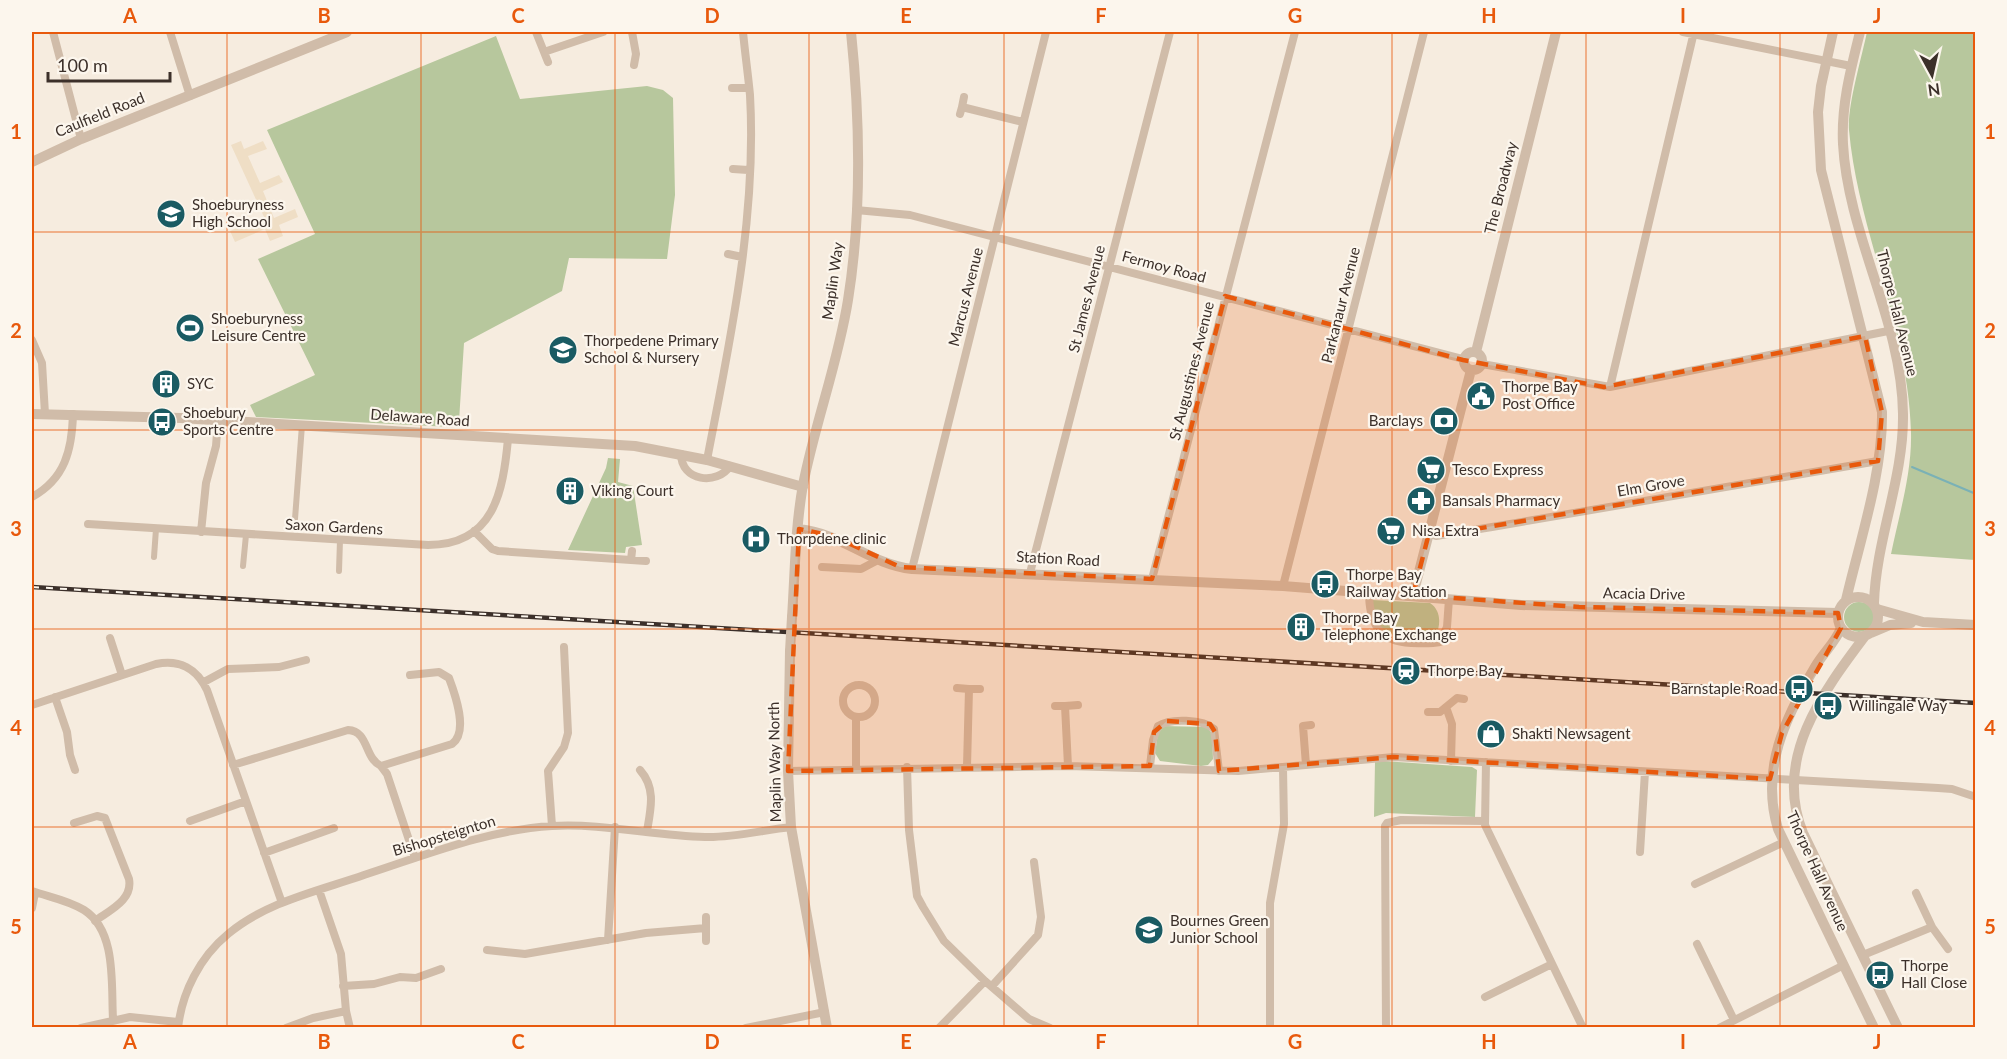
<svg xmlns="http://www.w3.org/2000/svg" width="2007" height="1059" font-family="Lato,sans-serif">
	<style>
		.green { fill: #b7c79d }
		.plaza { fill: #efdec5 }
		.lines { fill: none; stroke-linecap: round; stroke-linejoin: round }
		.stream { stroke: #7ab1b6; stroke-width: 2 }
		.pedestrian { stroke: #d0bca9; stroke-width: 6 }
		.minor { stroke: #d0bca9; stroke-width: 8 }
		.tertiary { stroke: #d0bca9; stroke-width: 10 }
		.rail-casing { stroke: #3c302a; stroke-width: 4.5 }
		.rail { stroke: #fcf6ed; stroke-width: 2; stroke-dasharray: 7; stroke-linecap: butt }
		.tertiary-bridge { stroke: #d0bca9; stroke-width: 10 }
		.marked { fill: #e8590c; fill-opacity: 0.2; stroke: #e8590c; stroke-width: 4.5; stroke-dasharray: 12 8; stroke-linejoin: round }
		.grid { fill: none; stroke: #e8590c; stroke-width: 1.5; stroke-opacity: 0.55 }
		.labels { text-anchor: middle; stroke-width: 4.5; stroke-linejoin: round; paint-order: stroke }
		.street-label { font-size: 15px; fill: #3c302a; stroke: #fcf6ed }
		.poi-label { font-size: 15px; fill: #3c302a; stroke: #fcf6ed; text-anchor: start }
		.neatline { fill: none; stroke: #e8590c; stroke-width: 2 }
		.grid-label { font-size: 20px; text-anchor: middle; font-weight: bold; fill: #e8590c }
	</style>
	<rect width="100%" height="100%" fill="#f6ecdf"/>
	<path class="green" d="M1867,32h108v528l-84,-6c8,-39 21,-81 20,-121 -2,-104 -53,-201 -62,-303 -2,-23 13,-74 18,-98z
		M496,36l24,63 127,-13 16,4 10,8 2,97 -8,64 -98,-1 -7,33 -98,52 -5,78 -8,6 -195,-10 -6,-12 65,-30 -57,-116 57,-25 -48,-104z
		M608,458l12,1 -2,23 15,4 9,59 -16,2 -1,6 -57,-3 38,-82z
		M1372,600l58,3c11,7 11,21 6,32 -24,10 -42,4 -61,-11z
		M1844 617a15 15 0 1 1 30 0a15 15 0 1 1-30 0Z
		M1164,726l42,1 6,6 1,26 -5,6 -7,1 -41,-5 -5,-8 3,-20z
		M1383,761l89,6 5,3 -2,47 -89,-4 -12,4 1,-55z"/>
	<path class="plaza" d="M241,141l3,8 19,-8 4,8 -19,7 12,27 19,-8 4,7 -20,9 11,27 21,-9 3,8 -19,8 4,11 -13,5 -5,-12 -30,13 -5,-11 34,-14 -33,-72z"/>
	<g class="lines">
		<path class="stream" d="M1912,467l64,27"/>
		<path class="pedestrian" d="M295,519l7,-94
			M154,557l2,-28
			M243,566l3,-31
			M339,571l1,-31"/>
		<path class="minor" d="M53,32l28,107
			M170,32l20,64
			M536,32l12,30
			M632,32l4,22 -2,11
			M1683,32l168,34
			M544,52l59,-20
			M732,88h17
			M962,107l2,-10
			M960,114l2,-7 61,15
			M733,169l15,1
			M856,210l54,5 553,144
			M728,254l14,3
			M32,340l10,23 3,51
			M1482,364l128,23 278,-56
			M1610,387l84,-355
			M681,454c0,27 36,32 49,12
			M707,460c23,-120 50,-242 43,-365 -2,-21 -5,-42 -7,-63
			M32,497c33,-18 40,-47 41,-83
			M88,524l340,21c66,0 75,-53 80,-106
			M474,531l18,18 6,2 148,10
			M201,532l5,-49 10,-37 2,-26
			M1429,534l7,2 56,-9 386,-66
			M631,560l1,-9
			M822,567l39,2 17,-9
			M912,569l134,-537
			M1030,573l140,-541
			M1152,579l143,-547
			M1283,586l141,-554
			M1369,592c0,29 9,50 42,51 10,0 19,1 29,-1l7,-15 2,-28
			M110,638l12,37
			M204,682l24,-13 51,-2 27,-7
			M843 701a16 16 0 1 1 32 0a16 16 0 1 1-32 0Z
			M957,688l12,1 -2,78
			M969,689h11
			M55,697l12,35 3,23 5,15
			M32,705l124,-41c24,-5 41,5 51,26l75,213
			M1055,706h10l3,60
			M1065,706l13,-1
			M1446,707l11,-9 7,1
			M1428,712h12l6,-5 6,17 -1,37
			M856,717v52
			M1486,762l-1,63 98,203
			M233,765l115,-35c21,1 16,28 33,36l71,-22c17,-12 3,-50 -3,-66l-10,-6 -29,3
			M1306,765l-3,-39 8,-1
			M381,766l6,8 28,84
			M1150,766l3,-26 5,-14c12,-8 45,-7 56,3l5,42
			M907,767l2,63 8,66 6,11 21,34 41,40 44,38 21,9
			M640,770c16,18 11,38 7,61
			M788,771l280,-5 170,5 156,-14 544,31 14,1 24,8
			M190,821l56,-20
			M74,823l23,-7 8,2 24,61c4,21 -19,31 -34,42
			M552,826l-4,-55 16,-24 4,-14 -4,-86
			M1640,852l5,-80
			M264,853l70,-25
			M1695,884l89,-42
			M319,890l22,64 5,57 4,17
			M32,891c17,6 36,9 52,19 33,21 27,75 29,109
			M1916,893l16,34
			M32,908l3,-15
			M608,940l7,-113
			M706,941v-24
			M1697,944l37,76
			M487,950l38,4 121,-21 60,-5
			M1863,955l69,-28 16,22
			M343,986l31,-2 26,-7 16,1 25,-9
			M992,986l46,-51 3,-18 -7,-55
			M1485,997l67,-33
			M81,1028l49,-11 48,5
			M178,1028c4,-36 22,-71 50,-94 38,-32 90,-43 136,-59 62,-20 123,-45 188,-49 52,-3 102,10 153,11 28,1 58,-7 86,-10
			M286,1028l27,-10 33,-7
			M746,1028l79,-16
			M939,1028l46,-47
			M1270,1028v-125l14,-79 -1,-56
			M1386,1028l-1,-202 2,-3 14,-3 84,1
			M1719,1028l125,-63"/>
		<path class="tertiary" d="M1833,32l-12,54 -3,26 3,58 61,242c1,61 -22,128 -36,188
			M1860,32c-9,36 -19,73 -17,112 5,92 59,177 60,270 1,64 -27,125 -29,189
			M32,162l49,-23 266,-107
			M1464 361a9 9 0 1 1 18 0a9 9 0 1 1-18 0Z
			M1476,352l80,-320
			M32,414l149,4 454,28 72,14 96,27
			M799,529c45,5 70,35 113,40l371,17 238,19 317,8
			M1413,595l58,-225
			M1838 617a20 20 0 1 1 40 0a20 20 0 1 1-40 0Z
			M1877,609l46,13 53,3
			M792,617c3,-43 3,-89 11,-132 12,-62 35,-122 45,-185 14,-88 12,-181 3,-268
			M1841,628c-6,15 -18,25 -26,39 -30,51 -55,103 -37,162l96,199
			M1871,633l19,-8 21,-2
			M1865,636c-43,57 -92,123 -62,197l95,195
			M790,651l-2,120 3,56 36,201"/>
		<g class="rail-casing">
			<path id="rail" d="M32,587l1944,116"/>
		</g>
		<use href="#rail" class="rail"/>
		<path class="tertiary-bridge" d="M790,651l2,-34"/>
	</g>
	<path class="marked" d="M1225,296l238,64 141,27 261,-51 17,76 -4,49 -450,76 -15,58 166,12 259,6 3,15 -59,105 -12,46 -376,-22 -175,14 -4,-39 -5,-8 -43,-3 -13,11 -4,34 -362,5 11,-242 34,7 67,31 252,12z"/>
	<path class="grid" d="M227,32v996M421,32v996M615,32v996M809,32v996M1004,32v996M1198,32v996M1392,32v996M1586,32v996M1780,32v996M32,232h1944M32,430h1944M32,629h1944M32,827h1944"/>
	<defs>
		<g id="school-disc" transform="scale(1.5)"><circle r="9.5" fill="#1a5b63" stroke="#fcf6ed"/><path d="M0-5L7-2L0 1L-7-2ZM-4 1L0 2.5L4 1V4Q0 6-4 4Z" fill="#fff"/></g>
		<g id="stadium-disc" transform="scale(1.5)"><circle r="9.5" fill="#1a5b63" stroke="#fcf6ed"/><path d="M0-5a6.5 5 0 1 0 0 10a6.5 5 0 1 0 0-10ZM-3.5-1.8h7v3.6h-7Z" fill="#fff"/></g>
		<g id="building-disc" transform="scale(1.5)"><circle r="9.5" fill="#1a5b63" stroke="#fcf6ed"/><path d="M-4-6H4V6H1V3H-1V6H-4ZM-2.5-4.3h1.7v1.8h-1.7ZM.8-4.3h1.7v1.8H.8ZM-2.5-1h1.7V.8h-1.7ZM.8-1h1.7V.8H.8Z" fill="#fff"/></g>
		<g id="civic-disc" transform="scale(1.5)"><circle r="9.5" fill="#1a5b63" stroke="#fcf6ed"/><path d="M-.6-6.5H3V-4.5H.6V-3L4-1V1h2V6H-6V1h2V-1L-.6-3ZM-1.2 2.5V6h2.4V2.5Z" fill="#fff"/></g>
		<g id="bank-disc" transform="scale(1.5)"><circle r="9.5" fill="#1a5b63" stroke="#fcf6ed"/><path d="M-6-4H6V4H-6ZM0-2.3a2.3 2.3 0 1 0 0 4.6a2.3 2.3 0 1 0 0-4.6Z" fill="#fff"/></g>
		<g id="bus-disc" transform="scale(1.5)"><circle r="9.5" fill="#1a5b63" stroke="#fcf6ed"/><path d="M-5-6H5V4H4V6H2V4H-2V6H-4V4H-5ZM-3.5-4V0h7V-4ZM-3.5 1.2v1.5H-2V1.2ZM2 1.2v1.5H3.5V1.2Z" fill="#fff"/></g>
		<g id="supermarket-disc" transform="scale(1.5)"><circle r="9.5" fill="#1a5b63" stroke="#fcf6ed"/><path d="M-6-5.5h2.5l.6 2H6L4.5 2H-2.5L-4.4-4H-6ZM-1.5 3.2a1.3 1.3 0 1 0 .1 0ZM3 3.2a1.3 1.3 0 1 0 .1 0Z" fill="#fff"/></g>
		<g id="pharmacy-disc" transform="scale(1.5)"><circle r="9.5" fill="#1a5b63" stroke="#fcf6ed"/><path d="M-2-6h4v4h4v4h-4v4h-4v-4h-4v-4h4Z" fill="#fff"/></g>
		<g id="hospital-disc" transform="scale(1.5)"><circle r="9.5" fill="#1a5b63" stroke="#fcf6ed"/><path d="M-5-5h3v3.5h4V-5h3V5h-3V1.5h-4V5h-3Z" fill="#fff"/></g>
		<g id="station-disc" transform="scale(1.5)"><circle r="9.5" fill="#1a5b63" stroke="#fcf6ed"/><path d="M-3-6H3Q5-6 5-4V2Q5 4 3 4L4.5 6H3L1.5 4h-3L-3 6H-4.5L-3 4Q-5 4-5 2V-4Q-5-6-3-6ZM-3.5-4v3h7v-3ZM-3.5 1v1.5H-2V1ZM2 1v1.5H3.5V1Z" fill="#fff"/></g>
		<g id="shop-disc" transform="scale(1.5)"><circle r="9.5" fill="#1a5b63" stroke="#fcf6ed"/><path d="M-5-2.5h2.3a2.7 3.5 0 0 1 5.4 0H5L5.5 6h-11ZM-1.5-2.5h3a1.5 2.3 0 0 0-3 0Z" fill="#fff"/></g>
	</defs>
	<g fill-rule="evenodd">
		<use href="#school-disc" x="171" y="214"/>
		<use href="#stadium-disc" x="190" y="328"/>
		<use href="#school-disc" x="563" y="350"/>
		<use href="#building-disc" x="166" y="384"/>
		<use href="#civic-disc" x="1481" y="396"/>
		<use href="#bank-disc" x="1444" y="421"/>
		<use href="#bus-disc" x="162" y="422"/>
		<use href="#supermarket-disc" x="1431" y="470"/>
		<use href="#building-disc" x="570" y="491"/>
		<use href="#pharmacy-disc" x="1421" y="501"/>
		<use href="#supermarket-disc" x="1391" y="531"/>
		<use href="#hospital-disc" x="756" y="539"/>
		<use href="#bus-disc" x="1325" y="584"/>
		<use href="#building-disc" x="1301" y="627"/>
		<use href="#station-disc" x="1406" y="671"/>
		<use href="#bus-disc" x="1799" y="689"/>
		<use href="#bus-disc" x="1828" y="706"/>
		<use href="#shop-disc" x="1491" y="734"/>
		<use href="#school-disc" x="1149" y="930"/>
		<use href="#bus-disc" x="1880" y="975"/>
	</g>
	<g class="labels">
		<g class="street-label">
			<text transform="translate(100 115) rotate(-22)" y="5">Caulfield Road</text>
			<text transform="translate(1501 188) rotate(-76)" y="5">The Broadway</text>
			<text transform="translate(1164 267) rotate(15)" y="5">Fermoy Road</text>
			<text transform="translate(833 281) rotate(-82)" y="5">Maplin Way</text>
			<text transform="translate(966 297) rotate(-76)" y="5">Marcus Avenue</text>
			<text transform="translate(1087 299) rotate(-76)" y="5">St James Avenue</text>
			<text transform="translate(1341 305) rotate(-76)" y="5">Parkanaur Avenue</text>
			<text transform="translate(1897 313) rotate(76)" y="5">Thorpe Hall Avenue</text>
			<text transform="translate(1192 371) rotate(-76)" y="5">St Augustines Avenue</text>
			<text transform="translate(420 418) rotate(4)" y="5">Delaware Road</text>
			<text transform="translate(1651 486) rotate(-10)" y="5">Elm Grove</text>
			<text transform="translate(334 527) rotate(3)" y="5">Saxon Gardens</text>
			<text transform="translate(1058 559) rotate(3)" y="5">Station Road</text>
			<text transform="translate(1644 594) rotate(1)" y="5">Acacia Drive</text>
			<text transform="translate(775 762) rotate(-91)" y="5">Maplin Way North</text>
			<text transform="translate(444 836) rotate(-17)" y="5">Bishopsteignton</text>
			<text transform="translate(1817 871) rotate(66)" y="5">Thorpe Hall Avenue</text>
		</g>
		<g class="poi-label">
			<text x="192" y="210">Shoeburyness<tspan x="192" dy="17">High School</tspan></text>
			<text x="211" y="324">Shoeburyness<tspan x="211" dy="17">Leisure Centre</tspan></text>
			<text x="584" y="346">Thorpedene Primary<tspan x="584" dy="17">School &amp; Nursery</tspan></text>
			<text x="187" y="389">SYC</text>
			<text x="1502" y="392">Thorpe Bay<tspan x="1502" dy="17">Post Office</tspan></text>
			<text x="183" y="418">Shoebury<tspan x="183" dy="17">Sports Centre</tspan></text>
			<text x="1423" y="426" text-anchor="end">Barclays</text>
			<text x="1452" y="475">Tesco Express</text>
			<text x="591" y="496">Viking Court</text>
			<text x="1442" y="506">Bansals Pharmacy</text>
			<text x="1412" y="536">Nisa Extra</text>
			<text x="777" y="544">Thorpdene clinic</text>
			<text x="1346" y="580">Thorpe Bay<tspan x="1346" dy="17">Railway Station</tspan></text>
			<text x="1322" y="623">Thorpe Bay<tspan x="1322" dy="17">Telephone Exchange</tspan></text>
			<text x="1427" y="676">Thorpe Bay</text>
			<text x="1778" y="694" text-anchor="end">Barnstaple Road</text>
			<text x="1849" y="711">Willingale Way</text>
			<text x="1512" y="739">Shakti Newsagent</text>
			<text x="1170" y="926">Bournes Green<tspan x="1170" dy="17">Junior School</tspan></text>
			<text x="1901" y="971">Thorpe<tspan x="1901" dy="17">Hall Close</tspan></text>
		</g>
	</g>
	<rect width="2007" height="1059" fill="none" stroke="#fcf6ed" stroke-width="66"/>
	<g transform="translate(1932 75) rotate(172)" stroke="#fcf6ed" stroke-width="4.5" paint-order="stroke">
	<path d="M0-4.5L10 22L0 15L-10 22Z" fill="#3c302a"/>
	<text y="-9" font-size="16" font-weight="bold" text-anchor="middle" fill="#3c302a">N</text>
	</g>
	<path d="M48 72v9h122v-9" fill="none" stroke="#3c302a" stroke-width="3"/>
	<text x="57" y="72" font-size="18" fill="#3c302a" stroke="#fcf6ed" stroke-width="4.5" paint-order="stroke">100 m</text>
	<rect x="33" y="33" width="1941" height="993" class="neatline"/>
	<g class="grid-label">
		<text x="130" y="23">A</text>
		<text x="324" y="23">B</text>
		<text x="518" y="23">C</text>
		<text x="712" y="23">D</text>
		<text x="906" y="23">E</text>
		<text x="1101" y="23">F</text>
		<text x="1295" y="23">G</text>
		<text x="1489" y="23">H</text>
		<text x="1683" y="23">I</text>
		<text x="1877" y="23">J</text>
		<text x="16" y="139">1</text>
		<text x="1990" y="139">1</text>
		<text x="16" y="338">2</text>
		<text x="1990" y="338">2</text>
		<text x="16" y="536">3</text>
		<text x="1990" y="536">3</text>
		<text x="16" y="735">4</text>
		<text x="1990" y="735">4</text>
		<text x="16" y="934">5</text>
		<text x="1990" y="934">5</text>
		<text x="130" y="1049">A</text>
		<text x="324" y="1049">B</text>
		<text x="518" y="1049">C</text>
		<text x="712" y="1049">D</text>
		<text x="906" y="1049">E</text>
		<text x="1101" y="1049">F</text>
		<text x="1295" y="1049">G</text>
		<text x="1489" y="1049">H</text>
		<text x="1683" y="1049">I</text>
		<text x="1877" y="1049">J</text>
	</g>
</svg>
